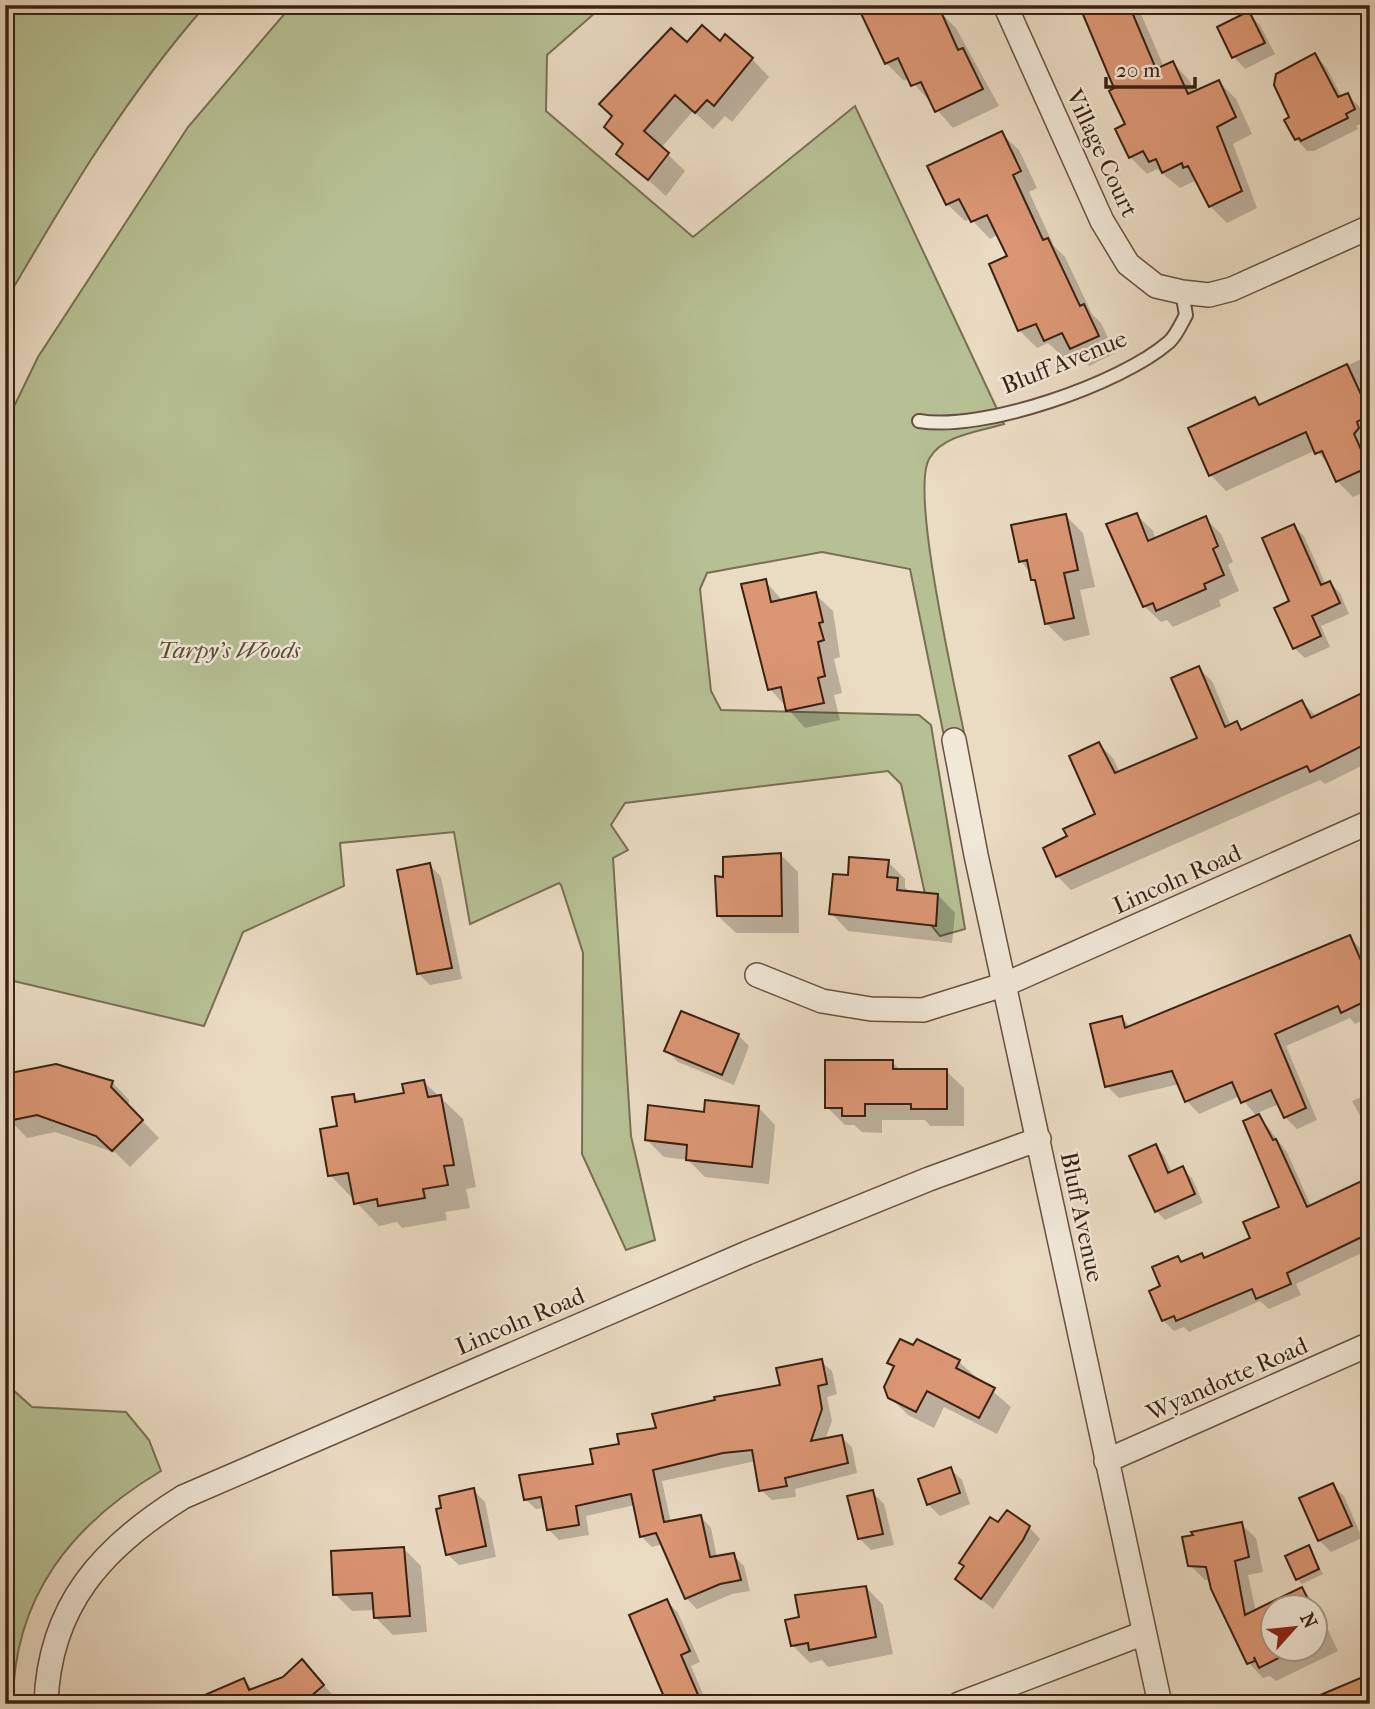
<svg xmlns="http://www.w3.org/2000/svg" width="1375" height="1709" font-family="'IM FELL French Canon',serif">
	<style>
		.green { fill: #b6c094; stroke: #787052; stroke-width: 2 }
		.shadow { fill: #0003; fill-rule: evenodd }
		.building { fill: #db9674; stroke: #3b2111; stroke-width: 2 }
		.lines { fill: none; stroke-linecap: round; stroke-linejoin: round }
		.lane-casing { stroke: #67503e; stroke-width: 16 }
		.street-casing { stroke: #67503e; stroke-width: 26 }
		.lane { stroke: #f1e8d8; stroke-width: 12 }
		.street { stroke: #f1e8d8; stroke-width: 23 }
		.labels { text-anchor: middle; stroke-width: 5; stroke-linejoin: round; paint-order: stroke }
		.street-label { font-size: 24px; fill: #3b2111; stroke: #f1e8d8 }
		.park-label { font-size: 24px; font-style: italic; fill: #5a4932; stroke: #f1e8d8 }
	</style>
	<rect width="100%" height="100%" fill="#eadbc3"/>
	<filter id="stains"><feTurbulence type="fractalNoise" baseFrequency=".00286" numOctaves="4"/><feColorMatrix values="0 0 0 0 .2 0 0 0 0 .09 0 0 0 0 .02 0 0 0 .5 -.17"/></filter>
	<radialGradient id="worn" r=".72"><stop offset=".6" stop-color="#630" stop-opacity="0"/><stop offset="1" stop-color="#630" stop-opacity=".3"/></radialGradient>
	<path class="green" d="M15,5h191c-81,92 -139,191 -201,297v-273z
		M292,5h312l-57,50 -1,56 147,126 162,-131 149,318c-23,7 -62,11 -75,35 -19,35 27,231 36,279l-20,3 -35,-172 -88,-17 -115,21 -7,16 11,102 10,19 198,5 12,10 34,204 -25,7 -8,-10 -31,-142 -13,-13 -263,32 -14,22 17,25 -15,8 18,278 24,104 -29,10 -44,-96 1,-201 -22,-68 -2,-2 -89,41 -16,-92 -114,11 4,43 -101,46 -39,94 -199,-47v-554l33,-68 150,-230z
		M5,1378l7,11 20,18 94,5 23,28 12,31c-89,53 -148,126 -148,233h-8z"/>
	<path class="shadow" d="M852,5h77l10,6 17,17 43,78 -46,22 -44,-50 -5,3 -18,-18 -20,-44z
		M1081,5h56l27,62 9,-4 16,17 6,13 24,-11 17,17 16,35 -19,10 24,64 -30,15 -17,-17 -13,-26 -17,8 -23,-19 -10,5 -17,-17 -3,-32 -10,-36z
		M1249,14l11,11 15,29 -30,15 -11,-12 -14,-29z
		M720,43l32,16 17,18 -37,45 -7,-6 -12,13 -20,-18 -32,37 24,23 -19,25 -48,-43 6,-8 -18,-18 81,-82z
		M1314,55l12,12 16,30 5,-2 12,11 7,15 -10,5 2,3 -44,22h-7l-11,-12 -4,-21z
		M1001,133l18,17 18,38 -8,4 25,54 11,11 27,57 9,9 14,30 -26,13 -14,-14 -12,5 -15,-14 -11,5 -18,-18 -10,-73 -10,-23 -9,5 -19,-20 -6,2 -18,-17z
		M1370,355v134l-17,8 -16,-16 -6,-14 -15,-17 -90,41 -15,-16 -21,-46 65,-30 6,7z
		M1137,515l16,16 3,9 49,-22 16,16 12,28 -5,3 11,26 -20,9 2,6 -48,21 -6,-7 -6,2 -17,-16z
		M1066,516l17,17 12,54 -15,3 10,45 -26,6 -18,-18 -8,-39 -17,-23z
		M1294,526l10,10 22,49 4,-2 10,10 9,21 -28,12 9,21 -25,11 -11,-10z
		M765,581l18,20 32,-7 18,17 7,46 -6,2 8,34 -8,2 6,25 -35,8 -35,-39z
		M1198,668l14,13 19,45 5,-3 8,8 58,-29 15,15 45,-22 -2,-4 10,-5v76l-45,22 -5,-4 -249,110 -14,-14 13,-39 28,-22 1,-71 14,14 7,15 79,-34z
		M781,855l17,17 1,61h-63l-18,-17 7,-37z
		M888,862l17,17v8l5,6 28,2 17,18 -3,30 -104,-12 -17,-18 18,-37z
		M430,865l11,12 21,102 -32,6 -11,-11z
		M1349,937l13,13 8,16v57l-2,-5 -13,6 -5,-6 -64,28 31,74 -20,9 -12,-12 -6,-13 -22,9 30,39 24,54 59,-28v71l-74,35 5,11 -32,14 -9,-8 -71,31 -5,-5 -10,4 -11,-11v-33l15,-29 5,5 22,-3 47,-21 29,-32 -24,-90 -17,-21 -41,18 -12,-13 -7,-17 -61,14 -12,-12 15,-68 9,10z
		M738,1035l11,11 -15,39 -56,-23 -11,-11z
		M892,1062l9,9h45l18,17v38h-34l-5,-6h-43v13l-20,-1 -8,-7h-9l-18,-18z
		M5,1064l10,9 97,9 17,18 -1,6 31,32 -29,29 -14,-14 -61,-21 -28,6 -17,-18 -1,-5h-4z
		M424,1082l39,37 13,68 -10,2 4,19 -25,4 2,8 -45,8 -5,-6 -18,4 -49,-51 9,-48 15,-31 6,6 46,-8z
		M1370,1093v38l-1,1 -17,-31z
		M758,1107l17,18 -6,59 -64,-7 -17,-17 -24,-3 -17,-17 58,-26z
		M1155,1146l9,9 8,18 11,-4 9,9 11,25 -38,17 -9,-9z
		M918,1341l41,21 52,45 -14,27 -53,-27 -10,21 -26,-13 -18,-18 5,-29 -5,-5 24,-15z
		M821,1361l11,10 5,23 -10,3 5,24 -7,19 16,-3 11,10 5,26 -62,16 1,8 -24,3 -11,-10 -5,-29 -94,20 9,42 30,-6 10,11 6,30 16,-3 11,11 6,25 -18,3 -35,15 -11,-11 -23,-54 -11,3 -11,-11 -6,-31 -49,11 3,19 -30,5 -11,-11 -3,-21 -9,1 -11,-10 70,-33 26,-21 161,-59z
		M950,1469l12,11 8,24 -30,12 -11,-11 -9,-25z
		M1332,1485l12,11 18,42 -31,14 -12,-12z
		M473,1490l12,12 11,55 -37,8 -12,-11z
		M872,1492l12,12 10,41 -23,5 -12,-12z
		M999,1524l30,3 11,12 -47,70 -36,-30z
		M1241,1524l15,14 7,34 -15,3 8,37 46,-23 14,15 22,47 -62,30 -6,-5 -7,2 -14,-15 -38,-83h-6l-15,-15zM1274,1608h42v42h-42z
		M1308,1547l15,27 -21,10 -5,-5z
		M404,1549l17,17 6,66 -34,3 -18,-18v-7l-23,1 -17,-17z
		M866,1587l17,18 10,49 -65,13 -6,-7 -12,3 -18,-18 9,-26z
		M667,1601l11,12 22,49 -9,4 12,28 -23,10z
		M302,1661l38,42 -147,1 51,-24 10,10 30,-12z
		M704,1697l3,7h-19z"/>
	<path class="building" d="M857,5h81l20,45 5,-2 20,41 -48,23 -14,-30 -10,4 -13,-28 -13,6z
		M1079,5h50l27,64 17,-8 15,33 31,-14 17,37 -19,10 25,64 -33,16 -21,-41 -5,2 -1,-5 -20,10 -6,-14 -7,3 -6,-11 -14,7 -14,-29 10,-5 -16,-33 5,-3z
		M1249,11l16,32 -33,15 -15,-31z
		M702,25l18,16 5,-7 28,24 -39,48 -7,-6 -12,13 -20,-18 -31,36 25,22 -21,27 -32,-26 7,-10 -19,-17 8,-11 -13,-12 72,-76 16,14z
		M1315,53l23,44 10,-4 7,16 -9,5 2,4 -47,23 -2,-3 -4,2 -11,-20 5,-3 -15,-32 2,-11z
		M1002,131l19,40 -8,4 30,65 5,-2 32,68 4,-2 15,32 -29,13 -8,-16 -18,8 -8,-17 -18,7 -29,-67 18,-8 -20,-41 -16,7 -12,-23 -13,6 -19,-39z
		M1347,364l23,50 -13,8 2,6 -5,6 15,33 -33,15 -14,-31 -7,3 -9,-22 -97,44 -21,-48 67,-31 4,8z
		M1137,513l11,28 58,-25 12,30 -5,3 11,26 -20,9 2,5 -50,22 -3,-8 -10,4 -37,-83z
		M1066,514l12,56 -14,3 10,45 -29,6 -10,-44h-4l-4,-20 -8,2 -8,-37z
		M1294,524l27,61 9,-4 10,22 -28,13 9,20 -28,13 -19,-41 15,-7 -27,-63z
		M766,579l5,23 45,-10 7,30 -4,1 5,17 -6,2 7,34 -7,2 6,25 -38,8 -5,-24 -13,3 -27,-106z
		M1199,666l26,61 12,-6 4,9 61,-30 9,18 59,-29v53l-60,30 -3,-6 -251,111 -13,-29 24,-12 -4,-7 32,-15 -26,-58 30,-14 16,31 82,-35 -26,-60z
		M781,853l1,63h-65l-2,-40 8,1v-20z
		M849,857l40,3 -2,17 11,1 -1,12 41,4 -2,32 -107,-12 4,-40 15,1z
		M430,863l22,105 -35,6 -20,-104z
		M1350,935l12,28 8,-4v40l-29,14 -3,-7 -63,28 31,74 -22,10 -13,-28 -30,13 -9,-21 -47,20 -13,-31 -67,16 -15,-63 32,-8 3,12z
		M681,1011l58,23 -17,41 -58,-24z
		M825,1060h68v9h54v40h-36v-5h-46v12h-23v-8h-17z
		M56,1064l57,17 -2,6 32,33 -31,31 -16,-15 -59,-21 -29,6 -3,-47z
		M424,1080l4,17 13,-2 13,70 -10,1 4,19 -25,4 2,9 -47,8 -1,-7 -23,5 -6,-31 -20,3 -8,-47 17,-3 -5,-29 22,-3 1,8 49,-9 -2,-9z
		M705,1100l54,6 -7,61 -66,-7 1,-15 -42,-5 3,-35 56,7z
		M1259,1114l14,26 3,-1 31,68 63,-30v56l-83,40 4,11 -35,15 -4,-10 -76,32 -2,-5 -12,5 -13,-30 11,-5 -8,-19 26,-11 3,6 21,-9 2,5 46,-20 -7,-16 36,-15 -36,-86z
		M1156,1144l12,29 15,-7 12,28 -40,18 -26,-56z
		M900,1339l13,6 4,-6 43,21 -4,8 39,20 -16,30 -52,-27 -11,21 -28,-14 -4,-11 10,-21 -7,-3z
		M822,1359l5,25 -9,2 4,23 -11,32 31,-6 6,28 -63,15 2,8 -28,5 -7,-41 -29,3 -70,17 11,52 37,-7 9,42 24,-4 7,27 -21,4 -35,15 -29,-66 -16,4 -9,-43 -55,12 3,19 -32,5 -6,-33 -17,3 -5,-25 74,-11 -3,-15 29,-5 -2,-10 39,-6 -4,-14 63,-14 -1,-3 66,-12 -4,-17z
		M951,1467l9,26 -33,12 -9,-26z
		M1333,1483l19,43 -34,15 -19,-43z
		M474,1488l12,58 -40,9 -10,-46 5,-1 -2,-12z
		M873,1490l10,44 -25,5 -11,-43z
		M1007,1510l23,16 -7,14 -42,59 -26,-20 9,-13 -5,-3 31,-46 8,5z
		M1242,1522l7,35 -14,4 10,54 57,-28 10,20h-39v42h23l-37,19 -5,-11 1,4 -8,3 -36,-75 -5,-22 -18,-1 -6,-29 11,-2 -2,-3z
		M1309,1545l10,24 -23,11 -11,-24z
		M404,1547l6,69 -36,2 -2,-25 -39,2 -2,-44z
		M866,1586l10,51 -67,13 -1,-7 -17,3 -6,-26 14,-3 -4,-22z
		M667,1599l23,52 -9,4 18,42 -15,7h-17l-38,-89z
		M302,1659l22,26 -22,19h-118l60,-26 5,12 34,-13z
		M1370,1674v30h-71z"/>
	<g class="lines">
		<g class="lane-casing">
			<path id="lane" d="M919,421c63,11 202,-37 250,-79 7,-6 12,-18 17,-27l-4,-23"/>
		</g>
		<g class="street-casing">
			<path id="street" d="M1005,5l97,216 26,43 28,22 26,6 27,3 23,-6 138,-62
				M954,740l22,115 184,849
				M757,975l65,26 49,8 52,1 83,-26 364,-162
				M1106,1461l264,-117
				M46,1704c3,-99 57,-157 137,-207l564,-244 182,-74 110,-40
				M959,1704l185,-71"/>
		</g>
		<use href="#lane" class="lane"/>
		<use href="#street" class="street"/>
	</g>
	<g class="labels">
		<g class="street-label">
			<text transform="translate(1102 153) rotate(65)" y="8">Village Court</text>
			<text transform="translate(1064 362) rotate(-22)" y="8">Bluff Avenue</text>
			<text transform="translate(1177 879) rotate(-24)" y="8">Lincoln Road</text>
			<text transform="translate(1082 1217) rotate(78)" y="8">Bluff Avenue</text>
			<text transform="translate(520 1321) rotate(-23)" y="8">Lincoln Road</text>
			<text transform="translate(1227 1379) rotate(-24)" y="8">Wyandotte Road</text>
		</g>
		<g class="park-label">
			<text x="229" y="658">Tarpy's Woods</text>
		</g>
	</g>
	<rect width="1375" height="1709" fill="none" stroke="#eadbc3" stroke-width="28"/>
	<rect x="7" y="7" width="1361" height="1695" fill="none" stroke="#3b2111" stroke-width="3.5"/>
	<rect x="14" y="14" width="1347" height="1681" fill="none" stroke="#3b2111" stroke-width="2"/>
	<g transform="translate(1294 1628) rotate(63)"><circle r="33" fill="#f1e8d8" stroke="#a89888" stroke-width="2"/>
	<path d="M0-5L12 26L0 18L-12 26Z" fill="#8f2418"/>
	<text y="-10" font-size="19" font-weight="bold" text-anchor="middle" fill="#3b2111">N</text>
	</g>
	<path d="M1106 77v10h89v-10" fill="none" stroke="#3b2111" stroke-width="3.5"/>
	<text x="1116" y="77" font-size="21" fill="#3b2111" stroke="#f1e8d8" stroke-width="5" paint-order="stroke">20 m</text>
	<rect width="100%" height="100%" filter="url(#stains)"/>
	<rect width="100%" height="100%" fill="url(#worn)"/>
</svg>
